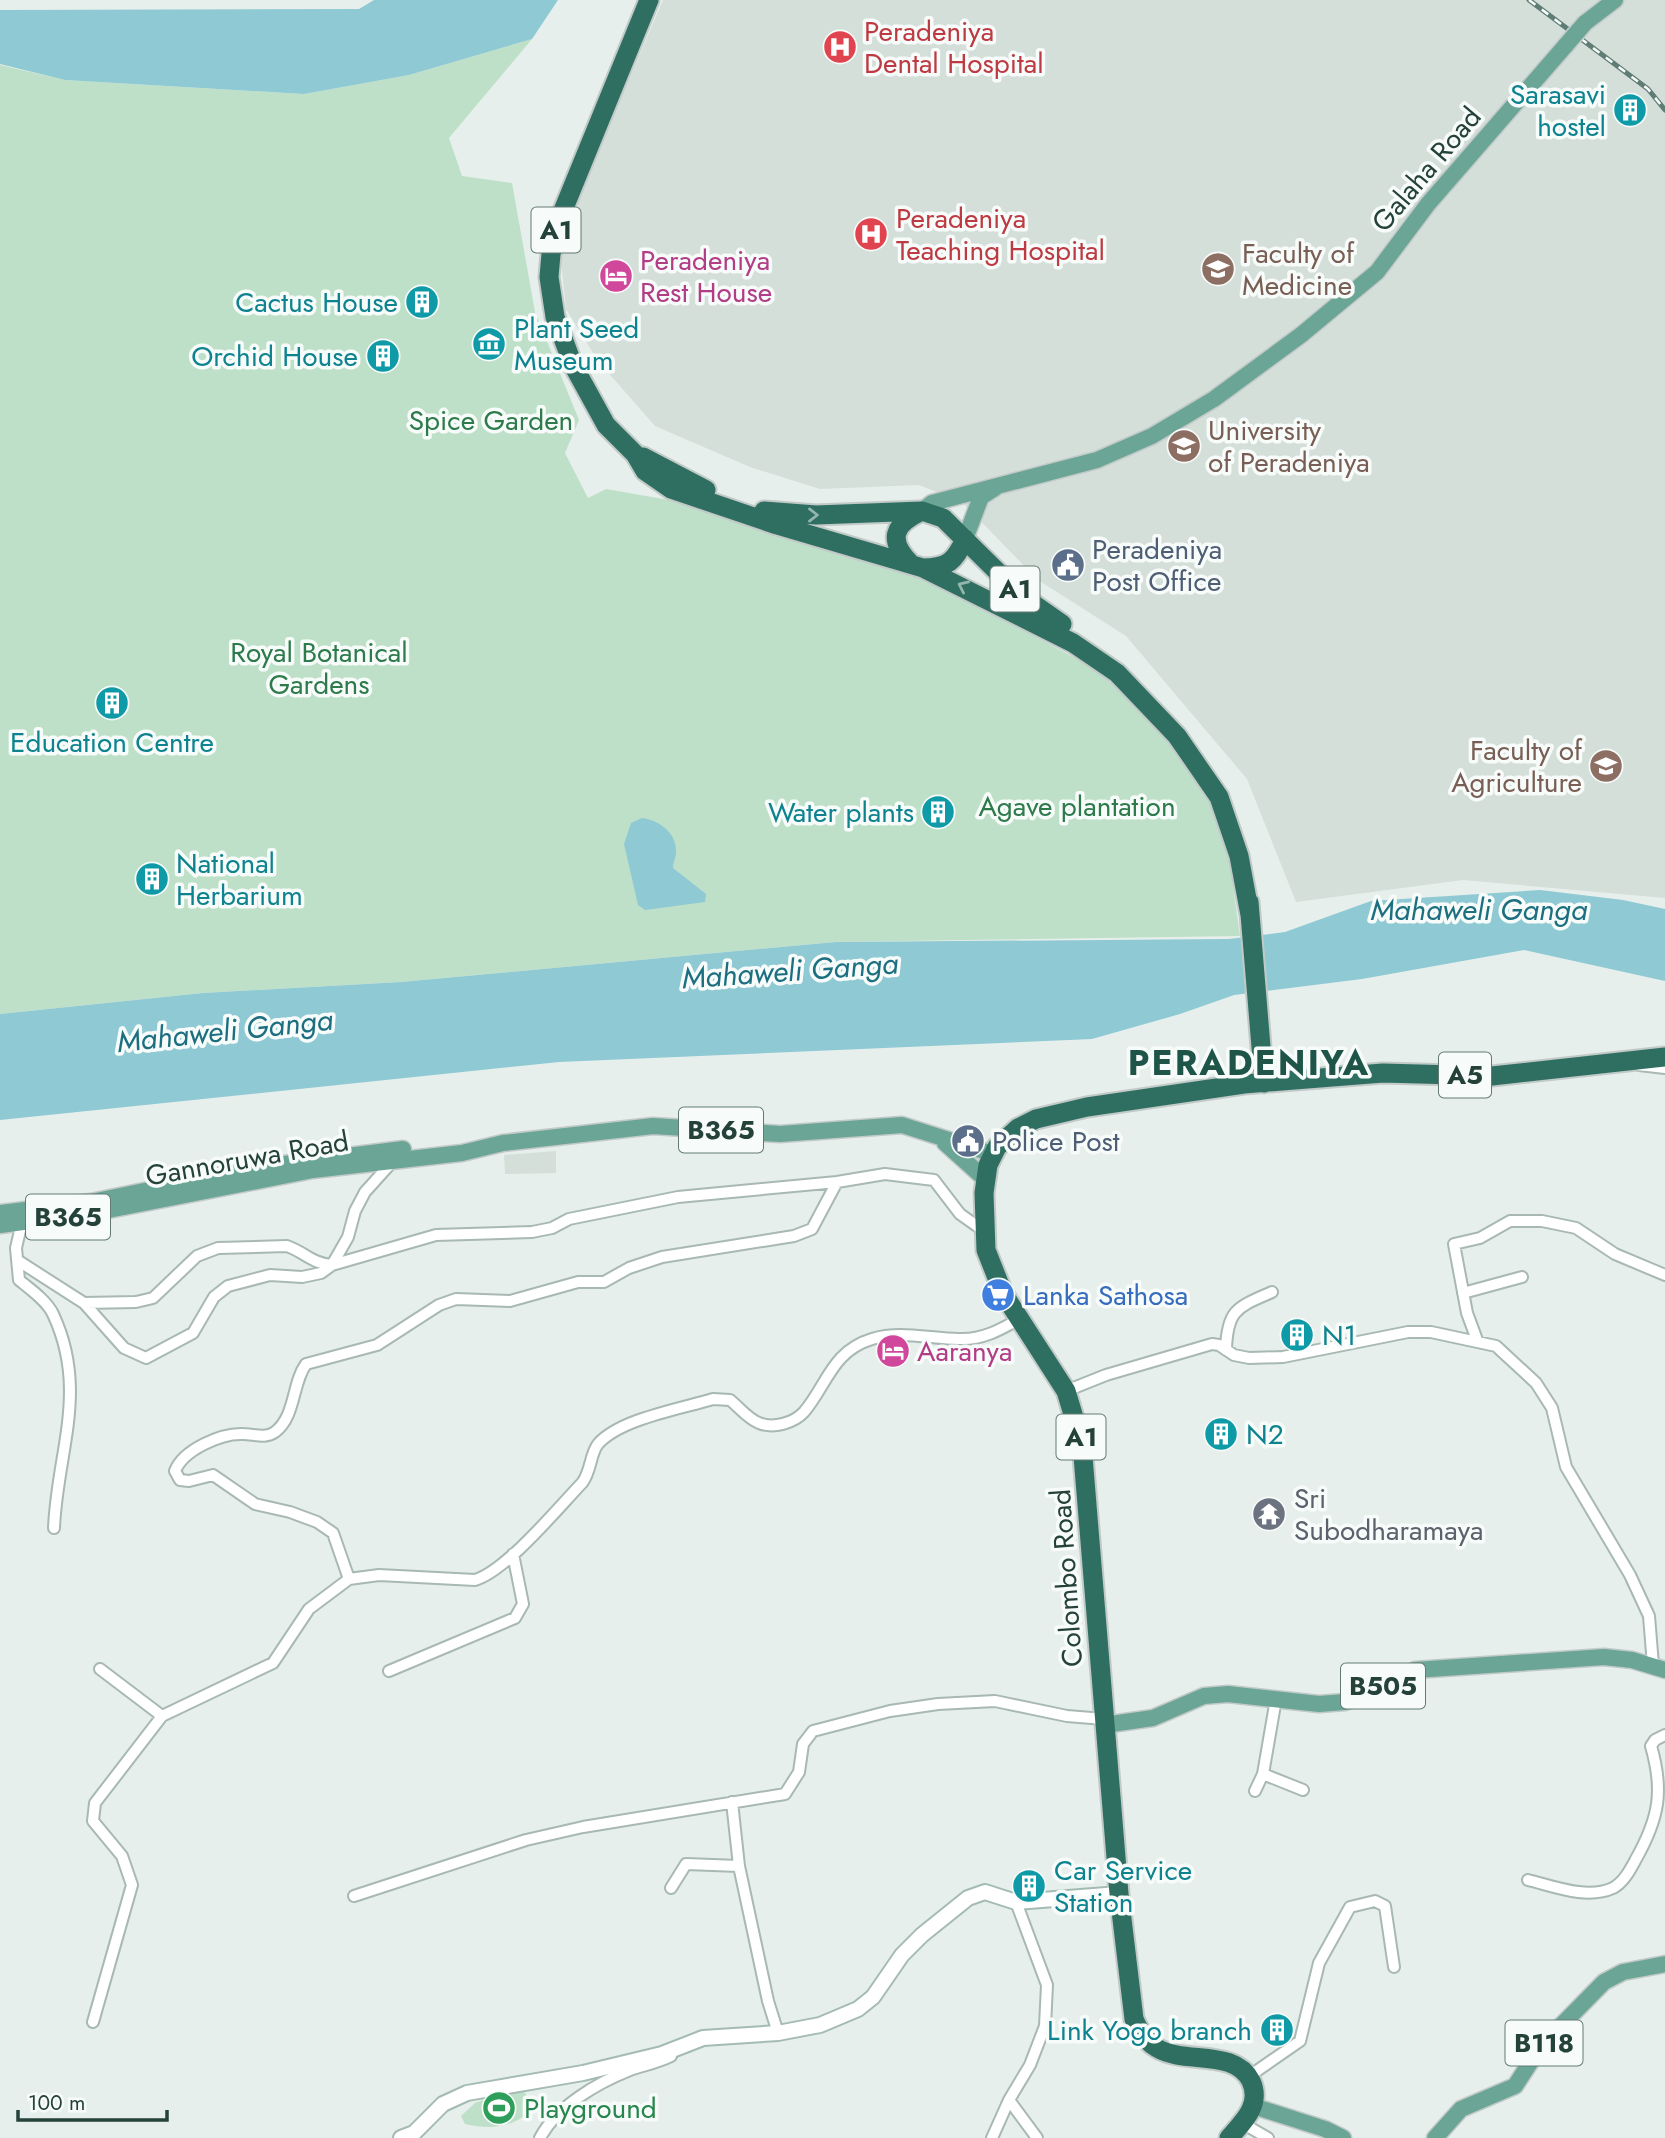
<svg xmlns="http://www.w3.org/2000/svg" width="1665" height="2138" font-family="Jost,sans-serif">
	<style>
		.built { fill: #d4dfda }
		.green { fill: #bfe0c8 }
		.water { fill: #8ec9d4 }
		.lines { fill: none; stroke-linecap: round; stroke-linejoin: round }
		.street-casing { stroke: #a8b8b2; stroke-width: 14 }
		.secondary-casing { stroke: #a4bbb3; stroke-width: 18 }
		.primary-casing { stroke: #c2cac8; stroke-width: 19 }
		.highway-casing { stroke: #c2cac8; stroke-width: 23 }
		.street { stroke: #fff; stroke-width: 10 }
		.secondary { stroke: #fff; stroke-width: 14 }
		.primary { stroke: #6aa596; stroke-width: 16 }
		.highway { stroke: #2f6f62; stroke-width: 19 }
		.rail-casing { stroke: #5f7d75; stroke-width: 5 }
		.rail { stroke: #f7fbf9; stroke-width: 2.5; stroke-dasharray: 8; stroke-linecap: butt }
		.primary-bridge-casing { stroke: #c2cac8; stroke-width: 19; stroke-linecap: butt }
		.primary-bridge { stroke: #6aa596; stroke-width: 16 }
		.oneway { stroke: #93b5ae }
		.labels { text-anchor: middle; stroke-width: 7; stroke-linejoin: round; paint-order: stroke }
		.shield { fill: #f7fbf9; stroke: #637a73; stroke-width: 2 }
		.shield-label { font-size: 26px; font-weight: bold; fill: #24423a }
		.health-label { font-size: 28px; fill: #be3a42; stroke: #f7fbf9; text-anchor: start }
		.culture-label { font-size: 28px; fill: #0d838f; stroke: #f7fbf9; text-anchor: end }
		.street-label { font-size: 28px; fill: #24423a; stroke: #f7fbf9 }
		.education-label { font-size: 28px; fill: #785e54; stroke: #f7fbf9; text-anchor: start }
		.hotel-label { font-size: 28px; fill: #b23c85; stroke: #f7fbf9; text-anchor: start }
		.park-label { font-size: 28px; fill: #2d7a4b; stroke: #f7fbf9 }
		.service-label { font-size: 28px; fill: #4e5e75; stroke: #f7fbf9; text-anchor: start }
		.shop-label { font-size: 28px; fill: #366cbe; stroke: #f7fbf9; text-anchor: start }
		.worship-label { font-size: 28px; fill: #5b616d; stroke: #f7fbf9; text-anchor: start }
		.leisure-label { font-size: 28px; fill: #27864d; stroke: #f7fbf9; text-anchor: start }
		.water-label { font-size: 30px; font-style: italic; fill: #1c6f80; stroke: #f7fbf9 }
		.district-label { font-size: 35px; font-weight: bold; letter-spacing: 2px; fill: #1f5548; stroke: #f7fbf9 }
	</style>
	<rect width="100%" height="100%" fill="#e6efeb"/>
	<path class="built" d="M663,0h1002v898l-202,-18 -167,22 -49,-123 -121,-143 -88,-56 -76,-78 -43,-17 -99,4 -70,-22 -95,-41 -57,-65 -32,-52 -7,-67z
		M556,1151v22l-51,1 -1,-19z"/>
	<path class="green" d="M532,39l-83,99 13,38 50,7 23,129 44,108 -14,33 23,45 18,-9 63,11 248,73 180,97 68,66 43,61 21,61 11,78 -404,6 -435,40 -198,11 -203,21v-949l65,15 239,14 105,-19z
		M520,2087l9,11 -1,15c-18,16 -41,16 -63,11l-4,-8 14,-13z"/>
	<path class="water" d="M374,0h184l-26,39 -123,36 -105,19 -239,-14 -65,-16v-54l359,-1z
		M642,818c17,2 35,15 34,34 0,6 -3,10 -3,16l33,26 -1,8 -60,8 -7,-5 -14,-61 7,-21z
		M1540,890l83,10 42,9v72l-141,-31 -162,29 -128,16 -54,19 -88,25 -533,23 -559,58v-106l203,-21 198,-11 435,-40 393,-3 56,-7 86,-31z"/>
	<g class="lines">
		<g class="street-casing">
			<path id="street" d="M1639,1065l26,3
				M22,1222l-6,26 3,32c11,9 28,21 34,34 36,77 4,138 1,214
				M17,1260l67,43 40,45 22,10 47,-25 21,-36 14,-11 42,-11 32,2 19,-4 11,-8 16,-28 7,-26 10,-19 28,-31
				M1463,1293l59,-16
				M84,1303l52,-1 17,-4 44,-42 21,-8 69,-2c19,7 24,17 45,19l104,-30 96,-3 20,-4 17,-9 109,-22 159,-15 48,-8 49,6 26,34 24,17
				M1477,1340l-10,-27 -13,-69 26,-6 30,-17h32l34,7 39,26 50,21
				M1226,1350c1,-41 12,-43 46,-58
				M1066,1391l40,-16 106,-31 7,1 15,10 15,3 34,-1 125,-25h23l65,14 40,37 16,25 14,59 64,108 19,41 4,49
				M349,1579l-16,-46 -16,-11 -27,-10 -35,-8 -42,-29 -24,6 -9,-1 -5,-9c8,-21 46,-38 68,-37 11,0 22,5 32,-2 21,-16 17,-49 31,-68l71,-19 62,-40 17,-6 54,2 68,-19h26l25,-14 33,-11 132,-21 18,-7 25,-47
				M100,1669l62,47
				M389,1671l126,-53 8,-14 -10,-50
				M1276,1699l-13,75 40,16
				M1255,1791l8,-17
				M732,1802l7,64
				M1528,1880c25,6 59,20 85,8 11,-6 17,-18 23,-29 23,-41 28,-68 15,-113l4,-6 10,-5
				M671,1888l15,-24 53,2 29,135 10,32
				M354,1896l172,-56 57,-13 202,-33 14,-22 4,-28 10,-13 77,-20 48,-7 57,-3 72,15 37,3
				M93,2022l39,-137 -10,-29 -29,-35 2,-18 67,-87 111,-53 36,-54 40,-30 30,-4 96,5c31,-9 83,-72 107,-97 9,-11 8,-29 16,-39 22,-25 82,-35 115,-45l17,1c9,7 18,19 29,23 14,6 35,0 45,-11 23,-27 28,-61 68,-73 28,-9 59,0 87,0 23,1 41,-9 60,-20
				M1248,2077l52,-36 19,-78 31,-56 25,-6 10,5 9,61
				M1009,2100l28,38
				M1242,2123l26,15
				M540,2138c16,-31 57,-55 90,-68 14,-5 27,-7 41,-14
				M992,2138l17,-38 21,-35 15,-39 2,-41 -31,-83"/>
		</g>
		<g class="secondary-casing">
			<path id="secondary" d="M401,2138l13,-5 29,-29 24,-11 116,-20 79,-19 41,-16 75,-5 42,-8 38,-16 15,-12 29,-42 20,-20 46,-37 17,-6 31,10 103,-8"/>
		</g>
		<g class="primary-casing">
			<path id="primary" d="M1585,23l30,-23
				M922,511l10,-8 165,-43 55,-24 62,-37 87,-64 76,-63 51,-68 138,-159
				M965,539l16,-42 14,-9
				M945,1143l40,36
				M0,1213l91,-11 170,-35 142,-18
				M0,1225l93,-12 220,-43 149,-17 41,-10 150,-17 127,8 122,-9 91,29
				M1104,1725l49,-7 51,-22 24,-2 91,10 26,-2 28,-9 42,-23 189,-13 28,3 33,10
				M1253,2106l72,23 18,9
				M1435,2138l26,-29 54,-23 26,-40 63,-64 19,-10 42,-8"/>
		</g>
		<g class="highway-casing">
			<path id="highway" d="M649,0l-87,213 -11,41 -2,23 6,40 18,48 33,60 29,29 10,17 26,18 106,36 146,43 150,75 44,30 60,63 42,61 20,59 11,59
				M643,457l63,33
				M764,511l52,4 106,-4 21,7 79,78 40,28
				M910,563c-22,-23 -17,-38 10,-51
				M923,568c25,0 32,-7 42,-29
				M1249,902l15,181
				M1229,2138c14,-16 33,-33 22,-57 -17,-33 -66,-16 -94,-33 -12,-7 -18,-17 -23,-29l-15,-125 -37,-450 -16,-53 -63,-98 -17,-43 -2,-57 4,-28 9,-18 21,-19 18,-9 51,-12 157,-23 139,-11 109,3 173,-19"/>
		</g>
		<use href="#street" class="street"/>
		<use href="#secondary" class="secondary"/>
		<use href="#primary" class="primary"/>
		<use href="#highway" class="highway"/>
		<g class="rail-casing">
			<path id="rail" d="M1529,0l119,89 17,21"/>
		</g>
		<use href="#rail" class="rail"/>
		<g class="primary-bridge-casing">
			<path id="primary-bridge" d="M1566,45l19,-22"/>
		</g>
		<use href="#primary-bridge" class="primary-bridge"/>
	</g>
	<defs><path id="oneway-chevron" d="M-2-3.5L2.5 0L-2 3.5" fill="none" stroke-width="1.6" stroke-linecap="round" stroke-linejoin="round" transform="scale(1.75)"/></defs>
	<g class="oneway">
		<use href="#oneway-chevron" transform="translate(813 515)"/>
		<use href="#oneway-chevron" transform="translate(963 586) rotate(-155)"/>
	</g>
	<defs>
		<g id="hospital-disc" transform="scale(1.75)"><circle r="9.5" fill="#e0444e" stroke="#f7fbf9"/><path d="M-5-5h3v3.5h4V-5h3V5h-3V1.5h-4V5h-3Z" fill="#fff"/></g>
		<g id="building-disc" transform="scale(1.75)"><circle r="9.5" fill="#0f9aa8" stroke="#f7fbf9"/><path d="M-4-6H4V6H1V3H-1V6H-4ZM-2.5-4.3h1.7v1.8h-1.7ZM.8-4.3h1.7v1.8H.8ZM-2.5-1h1.7V.8h-1.7ZM.8-1h1.7V.8H.8Z" fill="#fff"/></g>
		<g id="university-disc" transform="scale(1.75)"><circle r="9.5" fill="#8d6e63" stroke="#f7fbf9"/><path d="M0-5L7-2L0 1L-7-2ZM-4 1L0 2.5L4 1V4Q0 6-4 4Z" fill="#fff"/></g>
		<g id="hotel-disc" transform="scale(1.75)"><circle r="9.5" fill="#d1479c" stroke="#f7fbf9"/><path d="M-6-4.5h1.5V1H6V5H4.5V3h-9V5H-6ZM-4 0a1.8 1.8 0 1 1 3.6 0ZM.5 0V-2.5h3Q6-2.5 6 0Z" fill="#fff"/></g>
		<g id="museum-disc" transform="scale(1.75)"><circle r="9.5" fill="#0f9aa8" stroke="#f7fbf9"/><path d="M0-6L6-3V-2H-6V-3ZM-5-1h2V3h-2ZM-1-1h2V3h-2ZM3-1h2V3H3ZM-6 4H6V6H-6Z" fill="#fff"/></g>
		<g id="civic-disc" transform="scale(1.75)"><circle r="9.5" fill="#5c6f8a" stroke="#f7fbf9"/><path d="M-.6-6.5H3V-4.5H.6V-3L4-1V1h2V6H-6V1h2V-1L-.6-3ZM-1.2 2.5V6h2.4V2.5Z" fill="#fff"/></g>
		<g id="supermarket-disc" transform="scale(1.75)"><circle r="9.5" fill="#3f7fe0" stroke="#f7fbf9"/><path d="M-6-5.5h2.5l.6 2H6L4.5 2H-2.5L-4.4-4H-6ZM-1.5 3.2a1.3 1.3 0 1 0 .1 0ZM3 3.2a1.3 1.3 0 1 0 .1 0Z" fill="#fff"/></g>
		<g id="temple-disc" transform="scale(1.75)"><circle r="9.5" fill="#6b7280" stroke="#f7fbf9"/><path d="M0-6L5-2H3V0L6.5 2.5H4V6H1.5V3h-3V6H-4V2.5H-6.5L-3 0V-2H-5Z" fill="#fff"/></g>
		<g id="stadium-disc" transform="scale(1.75)"><circle r="9.5" fill="#2e9e5b" stroke="#f7fbf9"/><path d="M0-5a6.5 5 0 1 0 0 10a6.5 5 0 1 0 0-10ZM-3.5-1.8h7v3.6h-7Z" fill="#fff"/></g>
	</defs>
	<g fill-rule="evenodd">
		<use href="#hospital-disc" x="840" y="47"/>
		<use href="#building-disc" x="1630" y="110"/>
		<use href="#hospital-disc" x="871" y="234"/>
		<use href="#university-disc" x="1218" y="269"/>
		<use href="#hotel-disc" x="616" y="276"/>
		<use href="#building-disc" x="422" y="302"/>
		<use href="#museum-disc" x="489" y="344"/>
		<use href="#building-disc" x="383" y="356"/>
		<use href="#university-disc" x="1184" y="446"/>
		<use href="#civic-disc" x="1068" y="565"/>
		<use href="#building-disc" x="112" y="703"/>
		<use href="#university-disc" x="1606" y="766"/>
		<use href="#building-disc" x="938" y="812"/>
		<use href="#building-disc" x="152" y="879"/>
		<use href="#civic-disc" x="968" y="1141"/>
		<use href="#supermarket-disc" x="998" y="1295"/>
		<use href="#building-disc" x="1297" y="1335"/>
		<use href="#hotel-disc" x="893" y="1351"/>
		<use href="#building-disc" x="1221" y="1434"/>
		<use href="#temple-disc" x="1269" y="1514"/>
		<use href="#building-disc" x="1029" y="1886"/>
		<use href="#building-disc" x="1277" y="2030"/>
		<use href="#stadium-disc" x="499" y="2108"/>
	</g>
	<g class="labels">
		<g class="shield">
			<rect x="531.5" y="207.5" width="49" height="45" rx="5"/>
			<rect x="990.5" y="566.5" width="49" height="45" rx="5"/>
			<rect x="1439" y="1052.5" width="52" height="45" rx="5"/>
			<rect x="679" y="1107.5" width="84" height="45" rx="5"/>
			<rect x="26" y="1194.5" width="84" height="45" rx="5"/>
			<rect x="1056.5" y="1414.5" width="49" height="45" rx="5"/>
			<rect x="1341" y="1663.5" width="84" height="45" rx="5"/>
			<rect x="1505.5" y="2020.5" width="77" height="45" rx="5"/>
		</g>
		<g class="shield-label">
			<text x="556" y="239">A1</text>
			<text x="1015" y="598">A1</text>
			<text x="1465" y="1084">A5</text>
			<text x="721" y="1139">B365</text>
			<text x="68" y="1226">B365</text>
			<text x="1081" y="1446">A1</text>
			<text x="1383" y="1695">B505</text>
			<text x="1544" y="2052">B118</text>
		</g>
		<g class="health-label">
			<text x="864" y="41">Peradeniya<tspan x="864" dy="32">Dental Hospital</tspan></text>
			<text x="896" y="228">Peradeniya<tspan x="896" dy="32">Teaching Hospital</tspan></text>
		</g>
		<g class="culture-label">
			<text x="1606" y="104">Sarasavi<tspan x="1606" dy="32">hostel</tspan></text>
			<text x="398" y="312">Cactus House</text>
			<text x="514" y="338" text-anchor="start">Plant Seed<tspan x="514" dy="32">Museum</tspan></text>
			<text x="358" y="366">Orchid House</text>
			<text x="112" y="752" text-anchor="middle">Education Centre</text>
			<text x="914" y="822">Water plants</text>
			<text x="176" y="873" text-anchor="start">National<tspan x="176" dy="32">Herbarium</tspan></text>
			<text x="1322" y="1345" text-anchor="start">N1</text>
			<text x="1246" y="1444" text-anchor="start">N2</text>
			<text x="1054" y="1880" text-anchor="start">Car Service<tspan x="1054" dy="32">Station</tspan></text>
			<text x="1252" y="2040">Link Yogo branch</text>
		</g>
		<g class="street-label">
			<text transform="translate(1426 169) rotate(-50)" y="10">Galaha Road</text>
			<text transform="translate(247 1158) rotate(-10)" y="10">Gannoruwa Road</text>
			<text transform="translate(1066 1578) rotate(-94)" y="10">Colombo Road</text>
		</g>
		<g class="education-label">
			<text x="1242" y="263">Faculty of<tspan x="1242" dy="32">Medicine</tspan></text>
			<text x="1208" y="440">University<tspan x="1208" dy="32">of Peradeniya</tspan></text>
			<text x="1582" y="760" text-anchor="end">Faculty of<tspan x="1582" dy="32">Agriculture</tspan></text>
		</g>
		<g class="hotel-label">
			<text x="640" y="270">Peradeniya<tspan x="640" dy="32">Rest House</tspan></text>
			<text x="917" y="1361">Aaranya</text>
		</g>
		<g class="park-label">
			<text x="491" y="430">Spice Garden</text>
			<text x="319" y="662">Royal Botanical<tspan x="319" dy="32">Gardens</tspan></text>
			<text x="1077" y="816">Agave plantation</text>
		</g>
		<g class="service-label">
			<text x="1092" y="559">Peradeniya<tspan x="1092" dy="32">Post Office</tspan></text>
			<text x="992" y="1151">Police Post</text>
		</g>
		<g class="shop-label">
			<text x="1023" y="1305">Lanka Sathosa</text>
		</g>
		<g class="worship-label">
			<text x="1294" y="1508">Sri<tspan x="1294" dy="32">Subodharamaya</tspan></text>
		</g>
		<g class="leisure-label">
			<text x="524" y="2118">Playground</text>
		</g>
		<g class="water-label">
			<text x="1479" y="920">Mahaweli Ganga</text>
			<text transform="translate(790 971) rotate(-4)" y="10">Mahaweli Ganga</text>
			<text transform="translate(225 1031) rotate(-6)" y="10">Mahaweli Ganga</text>
		</g>
		<g class="district-label">
			<text x="1249" y="1075">PERADENIYA</text>
		</g>
	</g>
	<path d="M18 2110v10h149v-10" fill="none" stroke="#24423a" stroke-width="3.5"/>
	<text x="28" y="2110" font-size="21" fill="#24423a" stroke="#f7fbf9" stroke-width="5" paint-order="stroke">100 m</text>
</svg>
